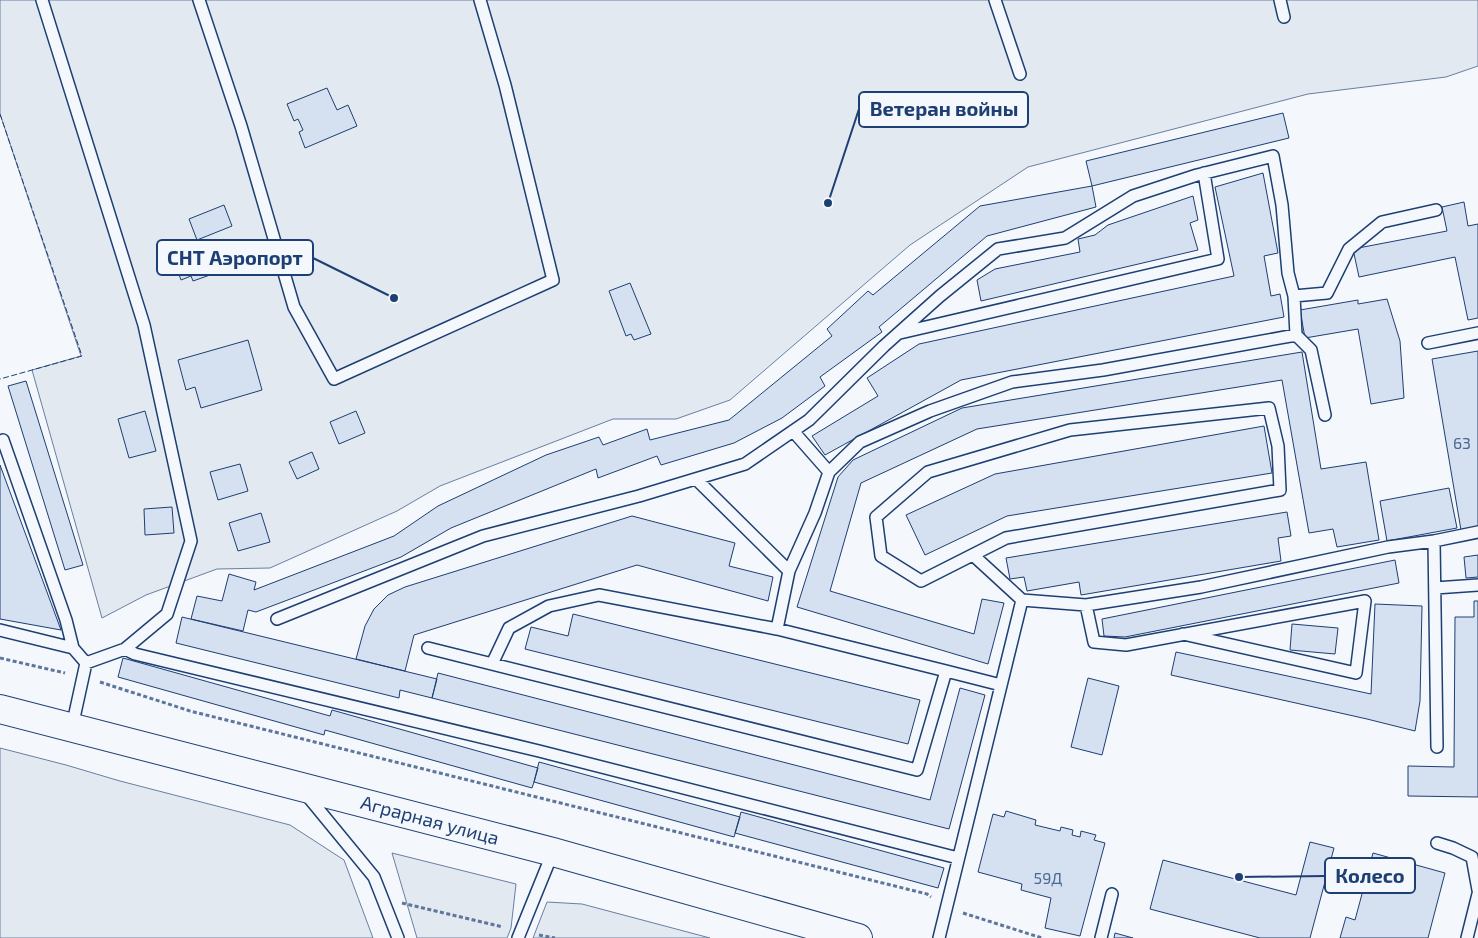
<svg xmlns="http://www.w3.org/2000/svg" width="1478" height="938" font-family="'Exo 2',sans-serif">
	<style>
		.green { fill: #e3e9f0; stroke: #687fa3 }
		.building { fill: #d5e0f0; stroke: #1d3f73 }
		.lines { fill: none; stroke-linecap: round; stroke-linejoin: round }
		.service-casing { stroke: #1d3f73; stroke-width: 14 }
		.tertiary-casing { stroke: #1d3f73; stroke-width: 30 }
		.path { stroke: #5e769c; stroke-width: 3; stroke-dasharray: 4 2.5; stroke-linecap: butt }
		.service { stroke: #f4f7fb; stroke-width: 11 }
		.tertiary { stroke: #f4f7fb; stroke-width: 28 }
		.fence { stroke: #1d3f73; stroke-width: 1; stroke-dasharray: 6 2.5; stroke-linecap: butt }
		.labels { text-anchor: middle; stroke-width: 4; stroke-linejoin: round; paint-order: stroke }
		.number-label { font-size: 16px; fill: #4b6792 }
		.street-label { font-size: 19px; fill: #1d3f73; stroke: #f4f7fb }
		.leader { fill: none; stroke: #1d3f73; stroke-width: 2 }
		.callout-dot { fill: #1d3f73; stroke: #f4f7fb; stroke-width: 2 }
		.callout { fill: #f4f7fb; stroke: #1d3f73; stroke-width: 2 }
		.callout-label { font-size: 20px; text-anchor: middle; font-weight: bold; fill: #1d3f73 }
	</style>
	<rect width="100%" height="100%" fill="#f4f7fb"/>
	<path class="green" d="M0,0h1478v66l-32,11 -138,17 -280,73 -118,78 -180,155 -54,19h-63l-173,67 -43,25 -127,57 -53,1 -71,26 -44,23 -70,-248 49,-14 -81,-242z
		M0,748l66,17 54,16 170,44 54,35 29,78h-373z
		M392,853l124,31 -5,44 -4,10h-90z
		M547,902l35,2 128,34h-177z"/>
	<path class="building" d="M327,88l10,22 11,-5 9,21 -52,22 -6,-16 4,-2 -5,-11 -4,2 -7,-17z
		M1283,113l6,25 -197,48 -6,-25z
		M1263,173l15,80 -14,3 7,40 9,-2 4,23 -323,63 -136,75 -13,-19 66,-40 -11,-18 52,-34 315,-68 -19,-89z
		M1092,186l4,21 -109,29 -108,91 3,5 -62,45 5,9 -43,32 -48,25 -73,22 -4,-9 -59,22 -2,-9 -145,59 -50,29 -145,55 -8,-2 -5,21 -52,-12 6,-23 25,5 7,-27 27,8 -2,8 140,-54 44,-30 108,-51 53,-18 4,8 44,-16 3,11 79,-20 103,-84 -5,-7 41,-38 5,4 107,-89z
		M1193,196l5,24 -8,3 8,27 -217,51 -4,-21 18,-11 85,-17 -2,-13 17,-4 13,-10z
		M1464,202l4,24 10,-2v94l-10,2 -13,-63 -96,20 -6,-28 94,-18 -5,-24z
		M224,205l8,21 -35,14 -8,-21z
		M219,241l3,8 -11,4 5,13 -8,3 2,6 -17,6 -2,-5 -10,4 -8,-22z
		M630,283l21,51 -17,6 -3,-6 -5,2 -17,-45z
		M1387,299l13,42 4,57 -33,6 -13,-75 -53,9 -5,-28 58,-10v4z
		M248,340l14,50 -61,18 -6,-21 -9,3 -8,-30z
		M1478,351v176l-17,3 -29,-171z
		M1302,352l19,117 45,-7 13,78 -42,7 -4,-18 -24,4 -27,-153 -305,49 -116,54 -31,108 144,43 8,-35 22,4 -16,61 -191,-57 41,-130 15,-17 109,-52z
		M26,381l57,184 -18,5 -57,-184z
		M145,411l11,40 -27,7 -11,-39z
		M356,411l9,22 -26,11 -9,-22z
		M1264,426l8,47 -265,43 -82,39 -19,-40 89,-41z
		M312,452l7,17 -22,10 -8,-17z
		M240,464l8,27 -30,9 -8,-28z
		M0,465l61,165 -61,-11z
		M1449,488l8,40 -70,13 -7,-40z
		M172,507l2,26 -29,2 -1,-26z
		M1287,512l4,24 -13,2 3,23 -200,34 -2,-13 -52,9 -3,-14 -14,2 -4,-21z
		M261,513l9,29 -32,9 -9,-28z
		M632,516l103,27 -6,23 44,11 -5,24 -131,-36 -223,70 -9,36 -49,-12 9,-33 9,-17 14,-14 17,-8z
		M1478,555v22l-12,1 -2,-21z
		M1395,560l4,23 -274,54 -21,-1 -2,-17z
		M1474,601h4v196l-70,-1v-30l46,1 1,-150h19z
		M1375,604l47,2 -2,95 -5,30 -48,-12 -196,-44 5,-23 195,42z
		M573,614l347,86 -12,44 -383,-95 6,-22 37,9z
		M182,617l255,62 -5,19 -32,-8 -1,8 -223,-55z
		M1292,624l46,4 -3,26 -45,-4z
		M123,658l207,58 2,-6 206,58 -4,14 -2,6 -207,-58 -1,5 -206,-58z
		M438,673l492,127 30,-112 25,7 -36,134 -517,-131z
		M1088,678l31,8 -17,69 -31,-8z
		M539,762l201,55 -6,20 -200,-55z
		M1006,811l30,9 -1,5 25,6 1,-4 12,3 -1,5 8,2 1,-6 15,4 -2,5 11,3 -25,93 -35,-8 6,-30 -30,-8 1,-6 -44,-12 15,-58 11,3z
		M741,812l203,56 -6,20 -203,-55z
		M1310,842l24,6 -24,90h-50l-110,-29 13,-49 133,35z
		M1373,853l72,20 -17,65h-88l6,-21 9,3z
		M1115,933l18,5h-19z"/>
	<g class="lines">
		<g class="service-casing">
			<path id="service" d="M42,0l102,325 47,216 -24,73 -42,35 -39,14
				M199,0l42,126 53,181 40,72 219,-99 -48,-195 -25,-85
				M995,0l25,74
				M1280,0l4,17
				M900,333l318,-74 -14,-86
				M1296,335l15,15 14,65
				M1428,343l50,-10
				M1269,408l9,38 2,44 -274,48 -85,43 -40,-25 -5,-39 52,-45 142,-42z
				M0,442l3,-2 63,180 7,28
				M829,472l31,-30 70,-31 82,-29 91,-12 193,-35 -2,-39
				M696,479l93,92 -12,58
				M1434,541l44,-9
				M789,571l26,-58 14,-41 -36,-41
				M1435,588l43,-3
				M1022,600l64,5 115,-18 187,-40 46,-6 3,206
				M1086,605l8,37 32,3 239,-44 -9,72 -173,-39
				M277,619l206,-83 156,-40 106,-32 64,-44 75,-74 56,-50 58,-47 67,-11 68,-42 64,-21 76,-19 9,49 6,68 6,23 33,-3 22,-44 33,-27 54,-12
				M0,630l73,18 13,15 -14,64
				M428,648l489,122 29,-99 55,14
				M125,649l10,5 404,97 419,107
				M492,664l17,-36 40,-22 50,-11 178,34 169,42
				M305,793l69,84 24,61
				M1437,843l16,5 19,9 6,33
				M518,938l35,-86
				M939,938l83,-338 -49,-45
				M1101,938l11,-44
				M1467,938l11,-44"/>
		</g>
		<g class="tertiary-casing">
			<path id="tertiary" d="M0,709l553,143 305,86"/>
		</g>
		<path class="path" d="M0,658l65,15
			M100,682l90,29 737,183 4,3
			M402,903l101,24
			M963,913l79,25
			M539,935l16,3"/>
		<use href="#service" class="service"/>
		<use href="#tertiary" class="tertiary"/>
		<path class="fence" d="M0,114l82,242 -82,23"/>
	</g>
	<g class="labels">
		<g class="number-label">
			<text x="1462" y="449">63</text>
			<text x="1048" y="884">59Д</text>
		</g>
		<g class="street-label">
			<text transform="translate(430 820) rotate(15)" y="7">Аграрная улица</text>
		</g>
	</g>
	<path class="leader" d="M828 203L859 109M394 298L313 258M1239 877L1325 876"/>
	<g class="callout-dot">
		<circle cx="828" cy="203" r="5"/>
		<circle cx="394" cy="298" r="5"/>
		<circle cx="1239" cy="877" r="5"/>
	</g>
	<g class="callout">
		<rect x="859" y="92" width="169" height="35" rx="5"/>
		<rect x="157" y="240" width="156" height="35" rx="5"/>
		<rect x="1325" y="858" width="90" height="35" rx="5"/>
	</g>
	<g class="callout-label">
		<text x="944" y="116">Ветеран войны</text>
		<text x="235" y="265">СНТ Аэропорт</text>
		<text x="1370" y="883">Колесо</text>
	</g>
</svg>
